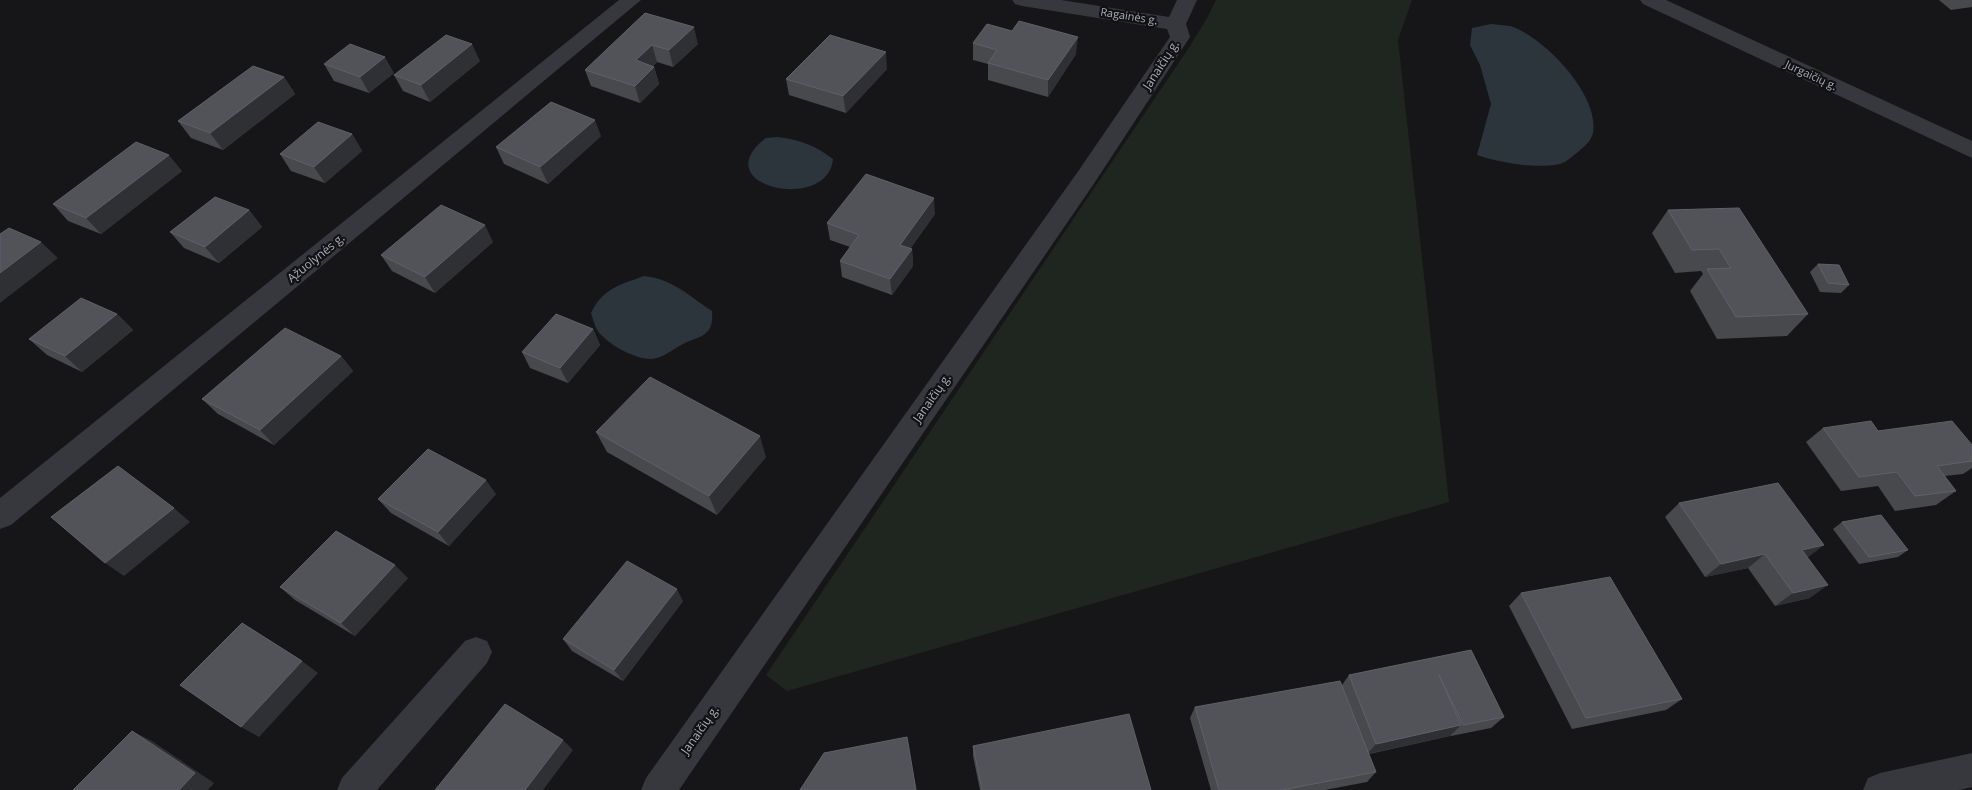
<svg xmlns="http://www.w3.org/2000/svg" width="1972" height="790" font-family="'Open Sans',sans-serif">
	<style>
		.green { fill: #1e261f }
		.water { fill: #2c353c }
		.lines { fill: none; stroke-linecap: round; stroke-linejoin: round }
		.minor { fill: #37383d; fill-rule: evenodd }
		.wall { fill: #47494d }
		.shaded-wall { fill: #2f3033 }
		.building { fill: #525359; stroke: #5f6168 }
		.labels { text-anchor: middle; stroke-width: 4.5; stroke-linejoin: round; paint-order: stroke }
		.far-street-label { font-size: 11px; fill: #a8adb8; stroke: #111113 }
		.street-label { font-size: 12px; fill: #a8adb8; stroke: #111113 }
	</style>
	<rect width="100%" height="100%" fill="#161618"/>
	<path class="green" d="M1216,0h196l-14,40 51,462 -662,189 -21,-16 424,-629 17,-28z"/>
	<path class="water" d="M1491,24c6,1 13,1 19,2 33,10 90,69 83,107 -2,8 -8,13 -14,18 -5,4 -12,11 -19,13 -25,5 -59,-1 -83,-9l14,-51 -11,-39 -10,-20 2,-17z
		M777,137c22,2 39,9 56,22 -5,55 -130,27 -67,-21z
		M644,276c29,3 45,20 68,35 2,26 -11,24 -29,33 -9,5 -21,14 -31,15 -16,1 -45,-15 -54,-28 -3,-4 -5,-12 -7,-18 12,-25 29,-28 53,-37z"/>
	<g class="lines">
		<path class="minor" d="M619,0h22l-630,525 -11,4v-31z
			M1012,0h49l108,17 8,-17h20l-11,24 4,13 -95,145 -416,608h-38l5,-12 433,-608 91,-133 -3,-8 -145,-23 -7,-2z
			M1640,0h26l306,141v17l-329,-154z
			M476,637l11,4 5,11 -5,11 -110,127h-40l5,-12 123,-137z
			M1972,753v34l-13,3h-96l5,-12 12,-5z"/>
	</g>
	<path class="wall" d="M1939,0h33v7l-21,3z
		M645,13l53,31 -25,23 -16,-5 -4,4 1,1 5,17 -19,19 -49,-17 -6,-16z
		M1012,31l64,23 -28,43 -60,-17v-16l-15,-4v-17z
		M480,61l-50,41 -27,-11 -9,-16z
		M324,64l70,9 -25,20 -35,-12z
		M887,69l-41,44 -57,-18 -3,-16z
		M284,77l11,17 -72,56 -32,-12 -13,-17z
		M352,134l10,17 -37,32 -34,-12 -11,-17z
		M601,136l-53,48 -44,-20 -8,-17z
		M182,171l-81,63 -33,-13 -15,-17z
		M249,210l13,17 -43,36 -35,-15 -14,-16z
		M1668,210l140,104 -21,22 -70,3 -27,-48 13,-17 -2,-3 -26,2 -23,-40z
		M935,214l-25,35h2l1,17 -21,29 -50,-18 -2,-16 10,-14 -20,-7 -3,-17z
		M493,242l-58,51 -43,-22 -11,-16z
		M1818,264l31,21 -8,8 -21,-1 -10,-20z
		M117,314l16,16 -51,42 -35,-17 -18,-16z
		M593,329l7,16 -32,38 -38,-15 -8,-16z
		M341,356l12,15 -79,74 -56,-31 -16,-15z
		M1823,428l149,17v23l-9,6 -18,2 11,15 -20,14 -41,6 -17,-25 -37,5 -35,-49z
		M596,432l170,25 -49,58 -110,-63z
		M496,494l-47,52 -58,-33 -13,-14z
		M1679,503l129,55 2,40 -35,8 -27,-38 -43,9 -40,-60z
		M1842,522l66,28 -10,7 -39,7 -26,-35z
		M408,578l-53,58 -60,-36 -15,-13z
		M1521,593l161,106 -16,11 -94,19 -63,-123z
		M683,601l-60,80 -51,-30 -9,-12z
		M1471,650l33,67 -13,11 -40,8v-1l-1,1 -81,18 7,18 -9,10 -42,8h-114l-21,-72 5,-11 147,-22 7,-10z
		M973,746l178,44h-171l-7,-34z"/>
	<path class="shaded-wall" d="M694,27l4,17 -25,23 -4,-17z
		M1078,37l-2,17 -28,43v-17z
		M472,44l8,17 -50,41 -9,-17z
		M652,45l5,17 -15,14 -6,-16z
		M886,52l1,17 -41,44 -3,-17z
		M385,57l9,16 -25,20 -9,-16z
		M654,67l5,17 -19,19 -5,-17z
		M284,77l11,17 -72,56 -13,-17z
		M595,120l6,16 -53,48 -8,-17z
		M352,134l10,17 -37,32 -11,-16z
		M169,155l13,16 -81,63 -15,-16z
		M934,198l1,16 -34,47 -1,-16z
		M249,210l13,17 -43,36 -14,-16z
		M485,225l8,17 -58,51 -10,-16z
		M41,242l17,16 -58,45v-30z
		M912,249l1,17 -21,29 -2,-16z
		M117,314l16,16 -51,42 -17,-16z
		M593,329l7,16 -32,38 -8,-15z
		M341,356l12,15 -79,74 -14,-15z
		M760,436l6,21 -49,58 -8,-19z
		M486,480l10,14 -47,52 -11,-14z
		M174,508l16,14 -66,54 -19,-13z
		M1824,545l-18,14 -4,-9z
		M1765,554l-17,14 -43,9 16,-13z
		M395,565l13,13 -53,58 -14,-13z
		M1828,585l-18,13 -35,8 18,-13z
		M677,589l6,12 -60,80 -9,-11z
		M302,661l16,12 -59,64 -18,-10z
		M1461,725l-11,11 -83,18 9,-10z
		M132,731l20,10 62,42 -6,7h-29z
		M563,740l10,10 -30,40h-18z"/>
	<path class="building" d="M645,13l49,14 -25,23 -17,-5 -16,15 18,7 -19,19 -50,-16z
		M1019,21l59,16 -30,43 -60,-17 9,-13 -24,-7 14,-19 25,7z
		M446,35l26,9 -51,41 -27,-10z
		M830,35l56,17 -43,44 -57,-17z
		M350,44l35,13 -25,20 -36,-13z
		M253,66l31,11 -74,56 -32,-12z
		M551,102l44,18 -55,47 -44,-20z
		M318,122l34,12 -38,33 -34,-13z
		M136,142l33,13 -83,63 -33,-14z
		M866,174l68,24 -34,47 12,4 -22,30 -50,-18 19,-26 -32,-12z
		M215,197l34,13 -44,37 -35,-15z
		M441,205l44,20 -60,52 -44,-22z
		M1739,208l69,106 -72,3 -29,-48 24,-1 -12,-19 -27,1 -24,-40z
		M9,228l32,14 -41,31v-39z
		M1818,264l21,1 10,20 -21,-2z
		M81,298l36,16 -52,42 -36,-17z
		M556,314l37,15 -33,39 -38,-16z
		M285,328l56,28 -81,74 -58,-31z
		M650,377l110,59 -51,60 -113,-64z
		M1871,421l7,10 74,-10 20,24v16l-35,5 19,25 -41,5 -18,-24 -38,5 -36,-49z
		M428,449l58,31 -48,52 -60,-33z
		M118,466l56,42 -69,55 -54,-46z
		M1778,483l46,62 -22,5 26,35 -35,8 -28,-39 -44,10 -42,-61z
		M1881,515l27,35 -39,7 -27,-35z
		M336,531l59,34 -54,58 -61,-36z
		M627,561l50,28 -63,81 -51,-31z
		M1610,577l72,122 -96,19 -65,-125z
		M242,623l60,38 -61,66 -61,-42z
		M1471,650l33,67 -41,8 -24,-50 22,50 -85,19 -27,-69z
		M1340,681l36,91 -94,18h-63l-24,-83z
		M505,704l58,36 -38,50h-90z
		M1129,714l22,76h-169l-9,-44z
		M132,731l63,42 -16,17h-106z
		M907,737l9,53h-116l24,-37z"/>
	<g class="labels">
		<g class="far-street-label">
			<text transform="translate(1129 16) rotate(9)" y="4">Ragainės g.</text>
			<text transform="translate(1811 75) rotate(25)" y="4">Jurgaičių g.</text>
		</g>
		<g class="street-label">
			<text transform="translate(1161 65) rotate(-57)" y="4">Janaičių g.</text>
			<text transform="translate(316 258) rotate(-39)" y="4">Ąžuolynės g.</text>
			<text transform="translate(932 398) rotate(-55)" y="4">Janaičių g.</text>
			<text transform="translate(700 730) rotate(-55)" y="4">Janaičių g.</text>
		</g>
	</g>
</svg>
